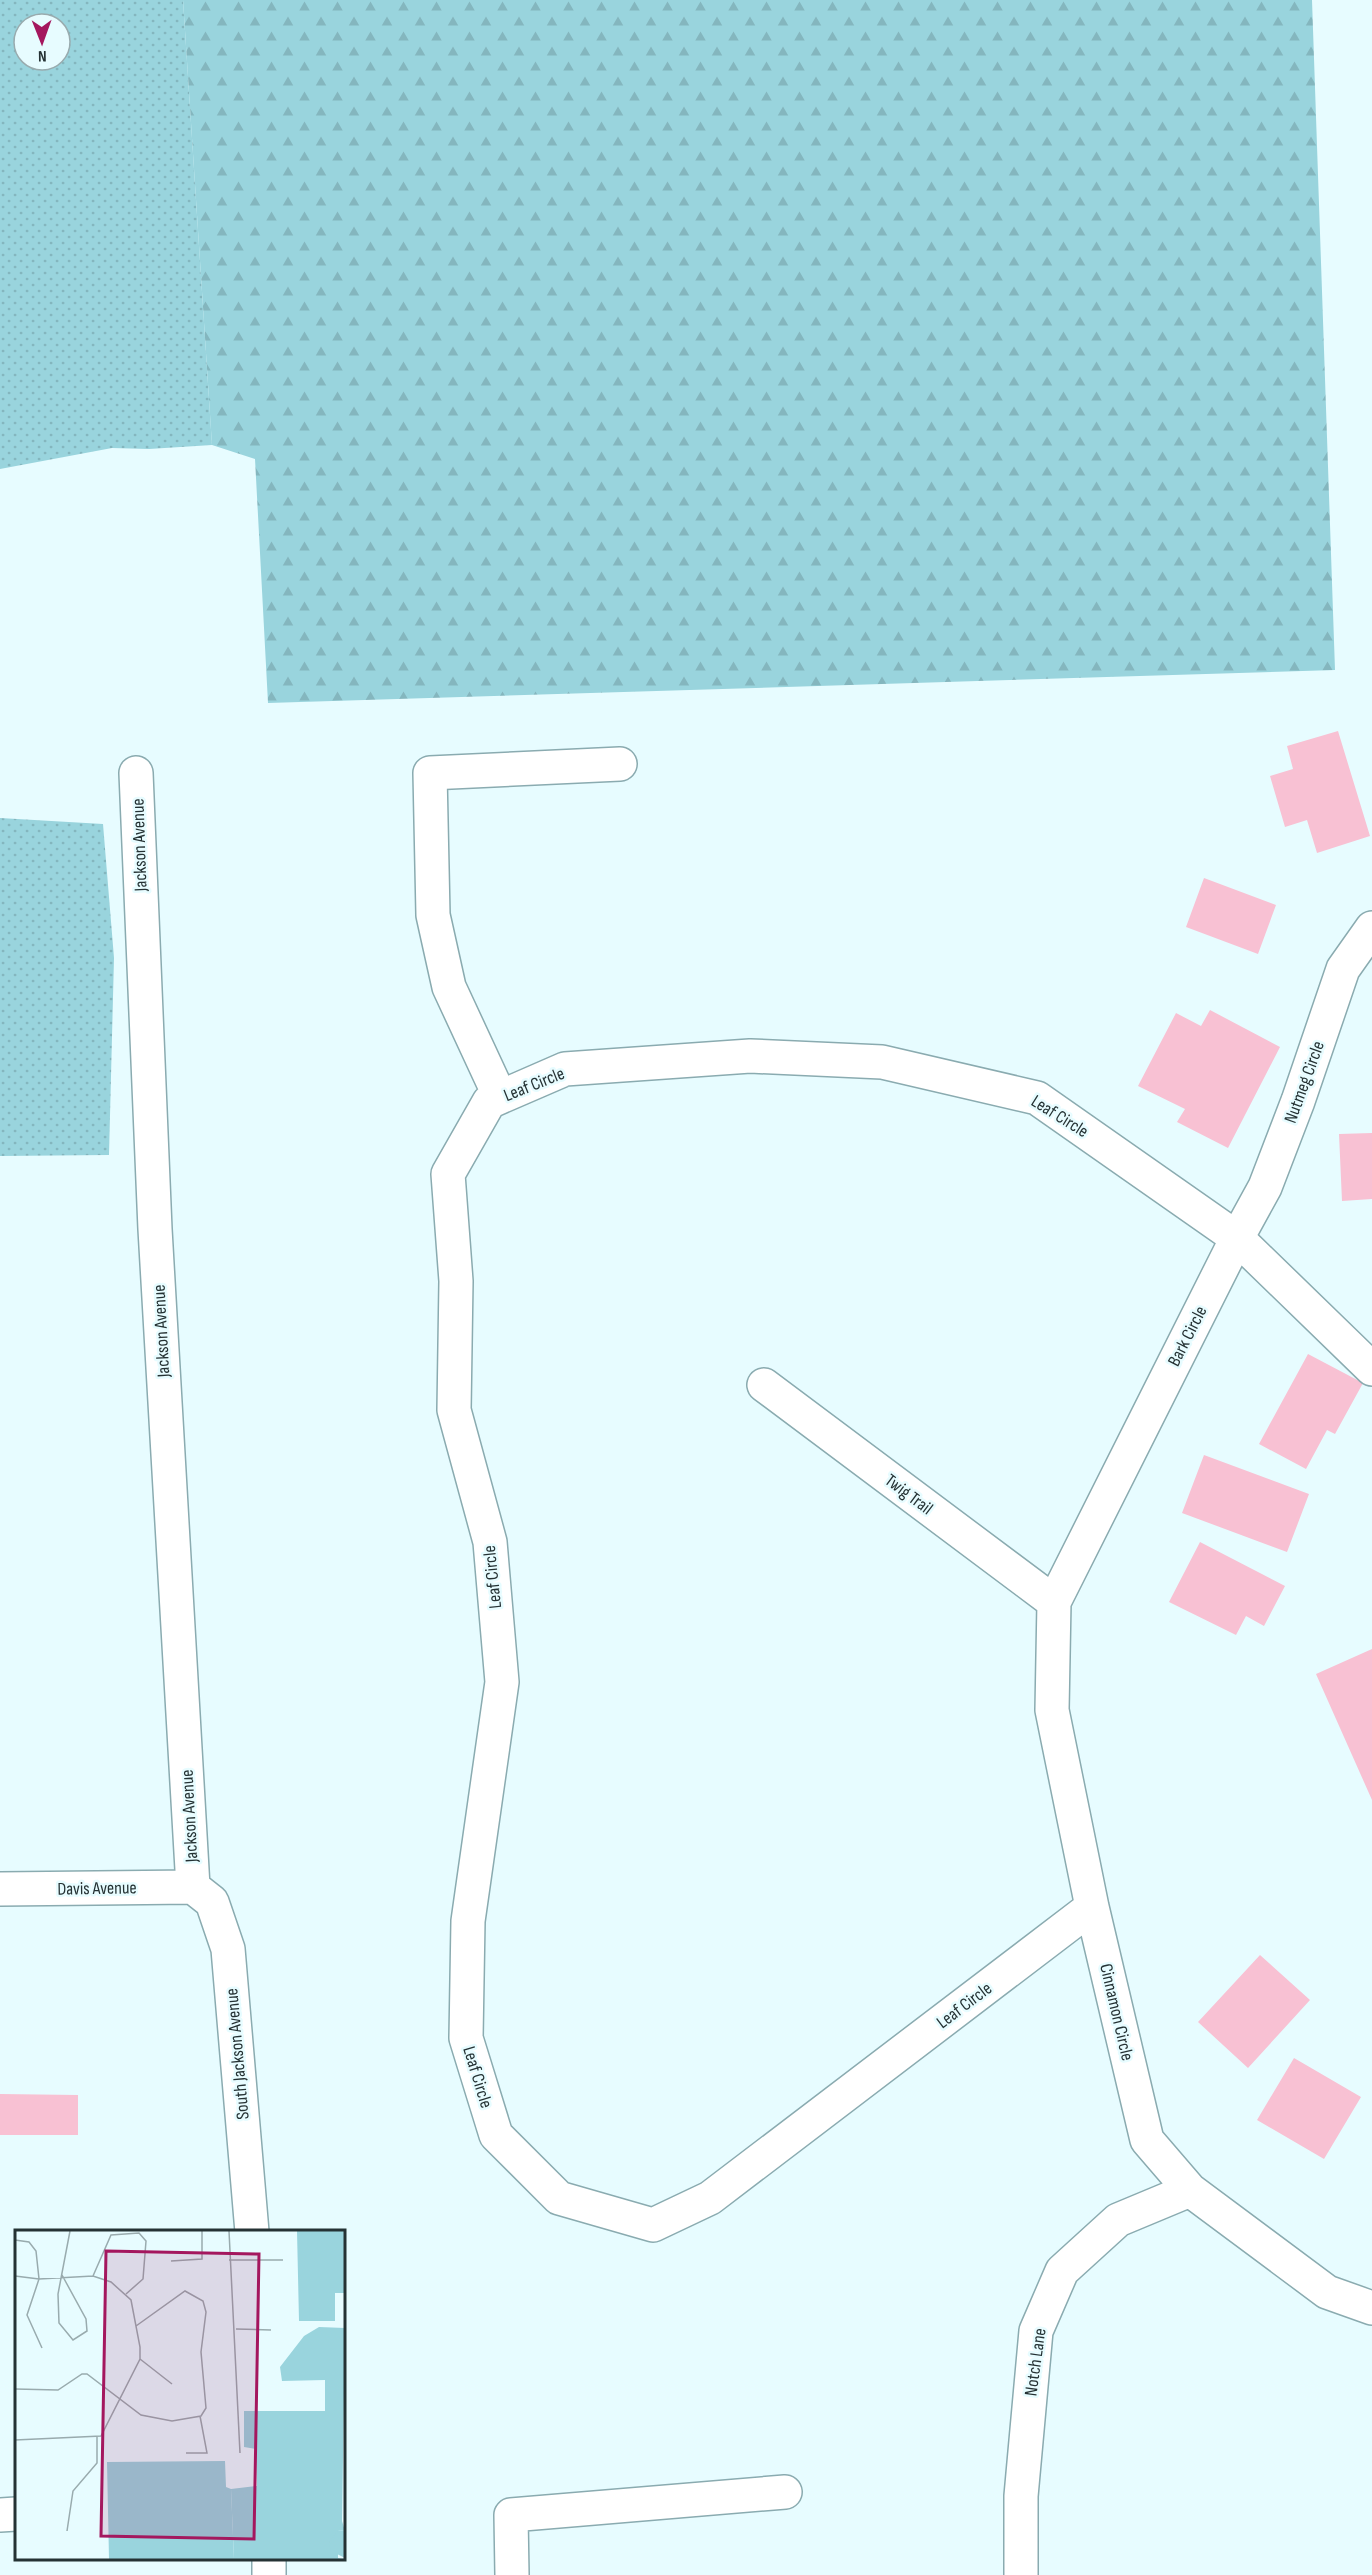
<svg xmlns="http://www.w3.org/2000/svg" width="1372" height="2575" font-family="'Sofia Sans Condensed',sans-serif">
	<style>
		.grass { fill: url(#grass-dots); fill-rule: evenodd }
		.forest { fill: url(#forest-firs) }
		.building { fill: #f8c1d3 }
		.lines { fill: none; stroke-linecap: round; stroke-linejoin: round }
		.minor-casing { stroke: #8aabb0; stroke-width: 36 }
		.minor { stroke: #fff; stroke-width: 33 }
		.labels { text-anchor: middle; stroke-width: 5; stroke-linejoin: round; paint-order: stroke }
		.street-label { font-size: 18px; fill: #253234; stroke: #e7fcff }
		.inset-road { fill: none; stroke: #99abae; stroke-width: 1.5 }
		.view { fill: #a4175e; fill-opacity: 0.15; stroke: #a4175e; stroke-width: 3 }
		.inset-edge { fill: none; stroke: #253234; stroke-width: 3 }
	</style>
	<defs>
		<pattern id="grass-dots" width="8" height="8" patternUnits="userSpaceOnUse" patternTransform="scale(1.5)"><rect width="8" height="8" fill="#99d4dd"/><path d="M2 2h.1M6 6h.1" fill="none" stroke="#84b6be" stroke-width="1.8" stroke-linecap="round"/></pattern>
		<pattern id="forest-firs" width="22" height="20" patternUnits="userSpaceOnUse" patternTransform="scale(1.5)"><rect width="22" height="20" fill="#99d4dd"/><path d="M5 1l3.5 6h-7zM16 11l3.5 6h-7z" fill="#84b6be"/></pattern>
	</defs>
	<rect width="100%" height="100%" fill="#e7fcff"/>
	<path class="grass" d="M0,0h183l29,445 -63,4 -37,-1 -112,21zM24,24h36v36h-36z
		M0,818l103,6 11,134 -5,197 -109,1z"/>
	<path class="forest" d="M183,0h1129l23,670 -1067,33 -13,-244 -43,-14z"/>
	<path class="building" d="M1338,731l32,105 -53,17 -10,-33 -22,7 -15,-51 23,-7 -6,-23z
		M1204,878l72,27 -18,49 -72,-27z
		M1210,1010l70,37 -52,101 -51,-26 8,-13 -47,-23 38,-73 25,13z
		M1372,1133v66l-30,2 -3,-67z
		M1308,1354l55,29 -28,51 -8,-4 -21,39 -47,-25z
		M1204,1455l105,39 -22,58 -105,-39z
		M1200,1542l85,44 -21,40 -18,-10 -10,19 -67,-33z
		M1372,1649v151l-56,-126z
		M1260,1955l50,45 -62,68 -50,-46z
		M1294,2058l67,39 -37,62 -67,-39z
		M0,2094l78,1v40h-78z"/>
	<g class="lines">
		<g class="minor-casing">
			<path id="minor" d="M136,773l19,456 38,658
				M1372,928l-29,41 -45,132 -33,86 -28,51 -183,364 -2,108 40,197 55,233 43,50 137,102 45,16
				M500,1097l-51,-110 -16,-72 -3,-142 190,-9
				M764,1385l290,217
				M193,1887l19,15 16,47 24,283
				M0,1889l193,-2
				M1092,1907l-382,291 -57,27 -94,-27 -63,-63 -30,-97 2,-117 34,-239 -12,-140 -36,-132 2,-129 -8,-107 41,-72 76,-33 185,-13 132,6 155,36 200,140 135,131
				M0,2515l16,-1
				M269,2558v17
				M512,2575l-1,-60 274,-23
				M1021,2575v-79l15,-165 26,-60 56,-51 72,-30"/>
		</g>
		<use href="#minor" class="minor"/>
	</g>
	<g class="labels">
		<g class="street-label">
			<text transform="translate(139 845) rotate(-92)" y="6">Jackson Avenue</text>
			<text transform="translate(1304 1082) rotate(-70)" y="6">Nutmeg Circle</text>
			<text transform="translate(534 1084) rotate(-22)" y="6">Leaf Circle</text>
			<text transform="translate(1060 1116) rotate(32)" y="6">Leaf Circle</text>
			<text transform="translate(161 1331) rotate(-93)" y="6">Jackson Avenue</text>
			<text transform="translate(1187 1336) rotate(-63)" y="6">Bark Circle</text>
			<text transform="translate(909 1494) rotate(37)" y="6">Twig Trail</text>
			<text transform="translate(492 1577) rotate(-96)" y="6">Leaf Circle</text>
			<text transform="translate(189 1816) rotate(-93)" y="6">Jackson Avenue</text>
			<text transform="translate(97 1888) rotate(-1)" y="6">Davis Avenue</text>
			<text transform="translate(964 2005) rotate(-37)" y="6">Leaf Circle</text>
			<text transform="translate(1117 2012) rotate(77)" y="6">Cinnamon Circle</text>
			<text transform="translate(237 2054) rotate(-95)" y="6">South Jackson Avenue</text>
			<text transform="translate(478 2077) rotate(73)" y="6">Leaf Circle</text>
			<text transform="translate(1035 2362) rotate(-82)" y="6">Notch Lane</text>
		</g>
	</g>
	<g transform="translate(15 2230)">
		<rect width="330" height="330" fill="#e7fcff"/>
		<path d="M282,1h48v62h-10v28h-36zM304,97l26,1 -3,193 3,10 -7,-1v28l7,1h-111l-3,-70 26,-3 -1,-37 -12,-2v-36h81v-31l-43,1 -2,-14 24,-31z" fill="#99d4dd"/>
		<path d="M210,231l1,26 5,2 3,70h-125l-2,-97z" fill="#99d4dd"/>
		<path d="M323,300l7,1v27l-14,-7 -2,-8z" fill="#99d4dd"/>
		<path class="inset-road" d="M214,1l11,222M0,10l14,2 7,9 3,28 -12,36 15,33M214,30h54M156,31l31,-2v-28M47,45l24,44 1,12 -14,9 -14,-17 -1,-29 12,-63M0,46l24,3 54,-3 18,6 20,18 9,47v12l-39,77 -86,4M78,46l18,-41 28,-2 7,8 -3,38 -17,15M221,99l35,1M125,129l32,25M0,159l43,1 24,-16h5l54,41 31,6 29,-5 5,-8 -5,-56 5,-40 -3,-11 -18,-10 -49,35M171,223h21l-7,-37M52,301l6,-40 24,-28v-26"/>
		<path class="view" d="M91,21l153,3 -5,285 -153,-3z"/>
		<rect width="330" height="330" class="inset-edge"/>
	</g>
	<g transform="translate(42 42) rotate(179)"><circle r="28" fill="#e7fcff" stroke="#99abae" stroke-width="1.5"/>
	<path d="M0-4.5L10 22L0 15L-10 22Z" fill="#a4175e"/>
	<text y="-9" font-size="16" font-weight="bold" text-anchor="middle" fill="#253234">N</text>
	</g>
</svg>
